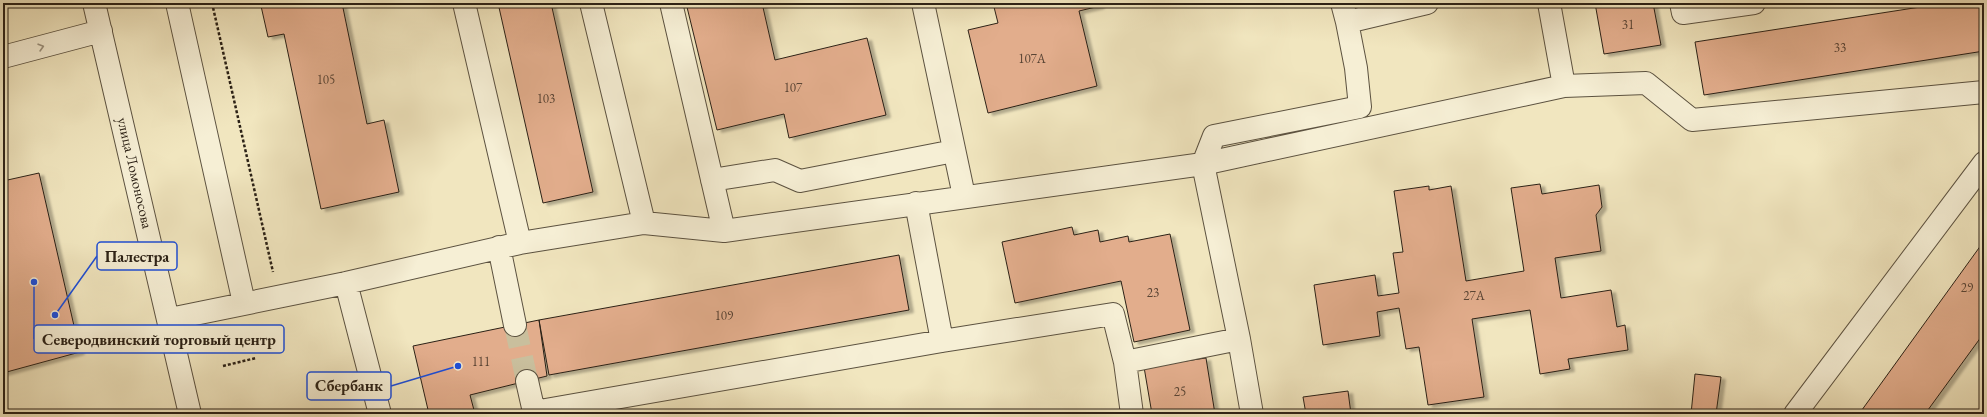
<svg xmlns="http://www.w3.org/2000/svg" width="1987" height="417" font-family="'EB Garamond',serif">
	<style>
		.building { fill: #e2ad8c; stroke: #2b2116; filter: url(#shadow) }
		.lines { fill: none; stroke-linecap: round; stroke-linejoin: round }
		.minor-tunnel { stroke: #c9bf9d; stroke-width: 22; stroke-dasharray: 22 11; stroke-linecap: butt }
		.minor-casing { stroke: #5c5240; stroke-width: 24 }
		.path { stroke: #2b2116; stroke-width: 2.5; stroke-dasharray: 3 2; stroke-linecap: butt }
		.minor { stroke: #f6efd5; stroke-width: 22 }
		.oneway { stroke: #9b927f }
		.labels { text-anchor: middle; stroke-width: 3.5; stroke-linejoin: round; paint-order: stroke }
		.number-label { font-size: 13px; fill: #594434 }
		.street-label { font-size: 15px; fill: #2b2116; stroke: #f6efd5 }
		.leader { fill: none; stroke: #1d4ed8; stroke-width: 1.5 }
		.callout-dot { fill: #1d4ed8; stroke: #f6efd5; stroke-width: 1.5 }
		.callout { fill: #f6efd5; stroke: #1d4ed8; stroke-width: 1.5 }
		.callout-label { font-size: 16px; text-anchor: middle; font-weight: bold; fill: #2b2116 }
	</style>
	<defs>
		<filter id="shadow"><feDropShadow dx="4.5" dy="2.5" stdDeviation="1" flood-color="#0004"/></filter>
	</defs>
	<rect width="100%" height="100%" fill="#f1e6bf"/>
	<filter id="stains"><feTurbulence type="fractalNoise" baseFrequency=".005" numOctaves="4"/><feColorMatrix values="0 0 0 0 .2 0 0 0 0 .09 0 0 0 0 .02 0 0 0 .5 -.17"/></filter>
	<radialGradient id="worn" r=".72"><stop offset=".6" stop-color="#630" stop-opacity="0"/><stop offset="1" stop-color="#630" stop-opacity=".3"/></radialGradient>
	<path class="building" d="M274,3h68l25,121 17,-4 15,72 -78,17 -37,-175 -16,3 -7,-31z
		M498,3h53l42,189 -50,11z
		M686,3h76l13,57 92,-22 19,77 -97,23 -5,-24 -67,16z
		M993,3h106l1,3 -21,5 18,75 -109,27 -20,-83 30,-7z
		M1595,3h58l8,42 -57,9z
		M1946,3h38v48l-280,44 -9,-53z
		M39,173l41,179 -77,21v-192z
		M1540,184l2,10 57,-9 3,22 -6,8 5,36 -46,7 6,40 50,-8 6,37 8,-2 3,25 -60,9 2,10 -30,5 -10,-64 -58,9 12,78 -56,8 -9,-58 -13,2 -7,-41 -22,4 3,24 -57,9 -9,-60 61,-10 3,21 21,-3 -6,-40 10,-1 -9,-61 35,-5v4l22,-4 15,95 58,-10 -13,-83z
		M1072,227l2,8 24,-5 2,12 28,-6 1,6 41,-8 20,96 -56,12 -13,-61 -106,22 -13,-61z
		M1984,241v92l-59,81h-66z
		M899,255l10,55 -360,65 -10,-55z
		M539,320l8,56 -77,19 5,19h-46l-16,-68z
		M1206,358l9,56h-63l-8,-47z
		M1695,374l26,3 -5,37h-25z
		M1348,391l3,23h-45l-3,-17z"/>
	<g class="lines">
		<path class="minor-tunnel" d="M515,325l12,56"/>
		<g class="minor-casing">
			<path id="minor" d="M94,3l96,411
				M177,3l67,300
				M464,3l56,240
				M591,3l53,220
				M671,3l53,228
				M923,3l41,193
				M1342,3l5,19 80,-19
				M1681,3l2,10 71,-10
				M3,57l98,-26
				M1564,86l82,-3 46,37 292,-28
				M712,180l63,-10 25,11 154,-30
				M916,203l26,138
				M499,247l16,78
				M346,283l34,131
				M170,319l176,-36 174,-40 124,-20 80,8 479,-67 361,-78 -15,-83
				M1125,362l114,-23
				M527,381l7,31 408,-71 171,-27 12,48 7,52
				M1252,414l-13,-75 -36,-175 11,-28 146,-29 -4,-39 -9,-46
				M1795,414l189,-251"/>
		</g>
		<path class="path" d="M212,3l61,269
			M223,366l33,-8"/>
		<use href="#minor" class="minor"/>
	</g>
	<defs><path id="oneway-chevron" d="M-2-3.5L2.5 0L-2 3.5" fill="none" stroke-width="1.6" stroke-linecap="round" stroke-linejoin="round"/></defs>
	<use class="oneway" href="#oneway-chevron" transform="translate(41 47) rotate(-16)"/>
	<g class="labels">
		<g class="number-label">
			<text x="1628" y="29">31</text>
			<text x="1840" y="52">33</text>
			<text x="1032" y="63">107А</text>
			<text x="326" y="84">105</text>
			<text x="793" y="92">107</text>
			<text x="546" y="103">103</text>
			<text x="1967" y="292">29</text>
			<text x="1153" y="297">23</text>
			<text x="1474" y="300">27А</text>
			<text x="724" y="320">109</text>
			<text x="481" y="366">111</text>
			<text x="1180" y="396">25</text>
		</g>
		<g class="street-label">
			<text transform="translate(135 173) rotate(77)" y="5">улица Ломоносова</text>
		</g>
	</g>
	<path class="leader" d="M55 315L97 256M34 282L34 339M458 366L391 386"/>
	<g class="callout-dot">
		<circle cx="55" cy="315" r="4"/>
		<circle cx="34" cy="282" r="4"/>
		<circle cx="458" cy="366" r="4"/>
	</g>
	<g class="callout">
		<rect x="97" y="242" width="80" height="28" rx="4"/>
		<rect x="34" y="325" width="250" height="28" rx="4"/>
		<rect x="307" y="372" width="84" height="28" rx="4"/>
	</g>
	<g class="callout-label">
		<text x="137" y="262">Палестра</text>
		<text x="159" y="345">Северодвинский торговый центр</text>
		<text x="349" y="391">Сбербанк</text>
	</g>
	<rect width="1987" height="417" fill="none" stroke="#f1e6bf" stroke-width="16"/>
	<rect x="4" y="4" width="1979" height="409" fill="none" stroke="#2b2116" stroke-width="2"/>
	<rect x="8" y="8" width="1971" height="401" fill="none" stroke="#2b2116"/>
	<rect width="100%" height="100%" filter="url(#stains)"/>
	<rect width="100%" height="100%" fill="url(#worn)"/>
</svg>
